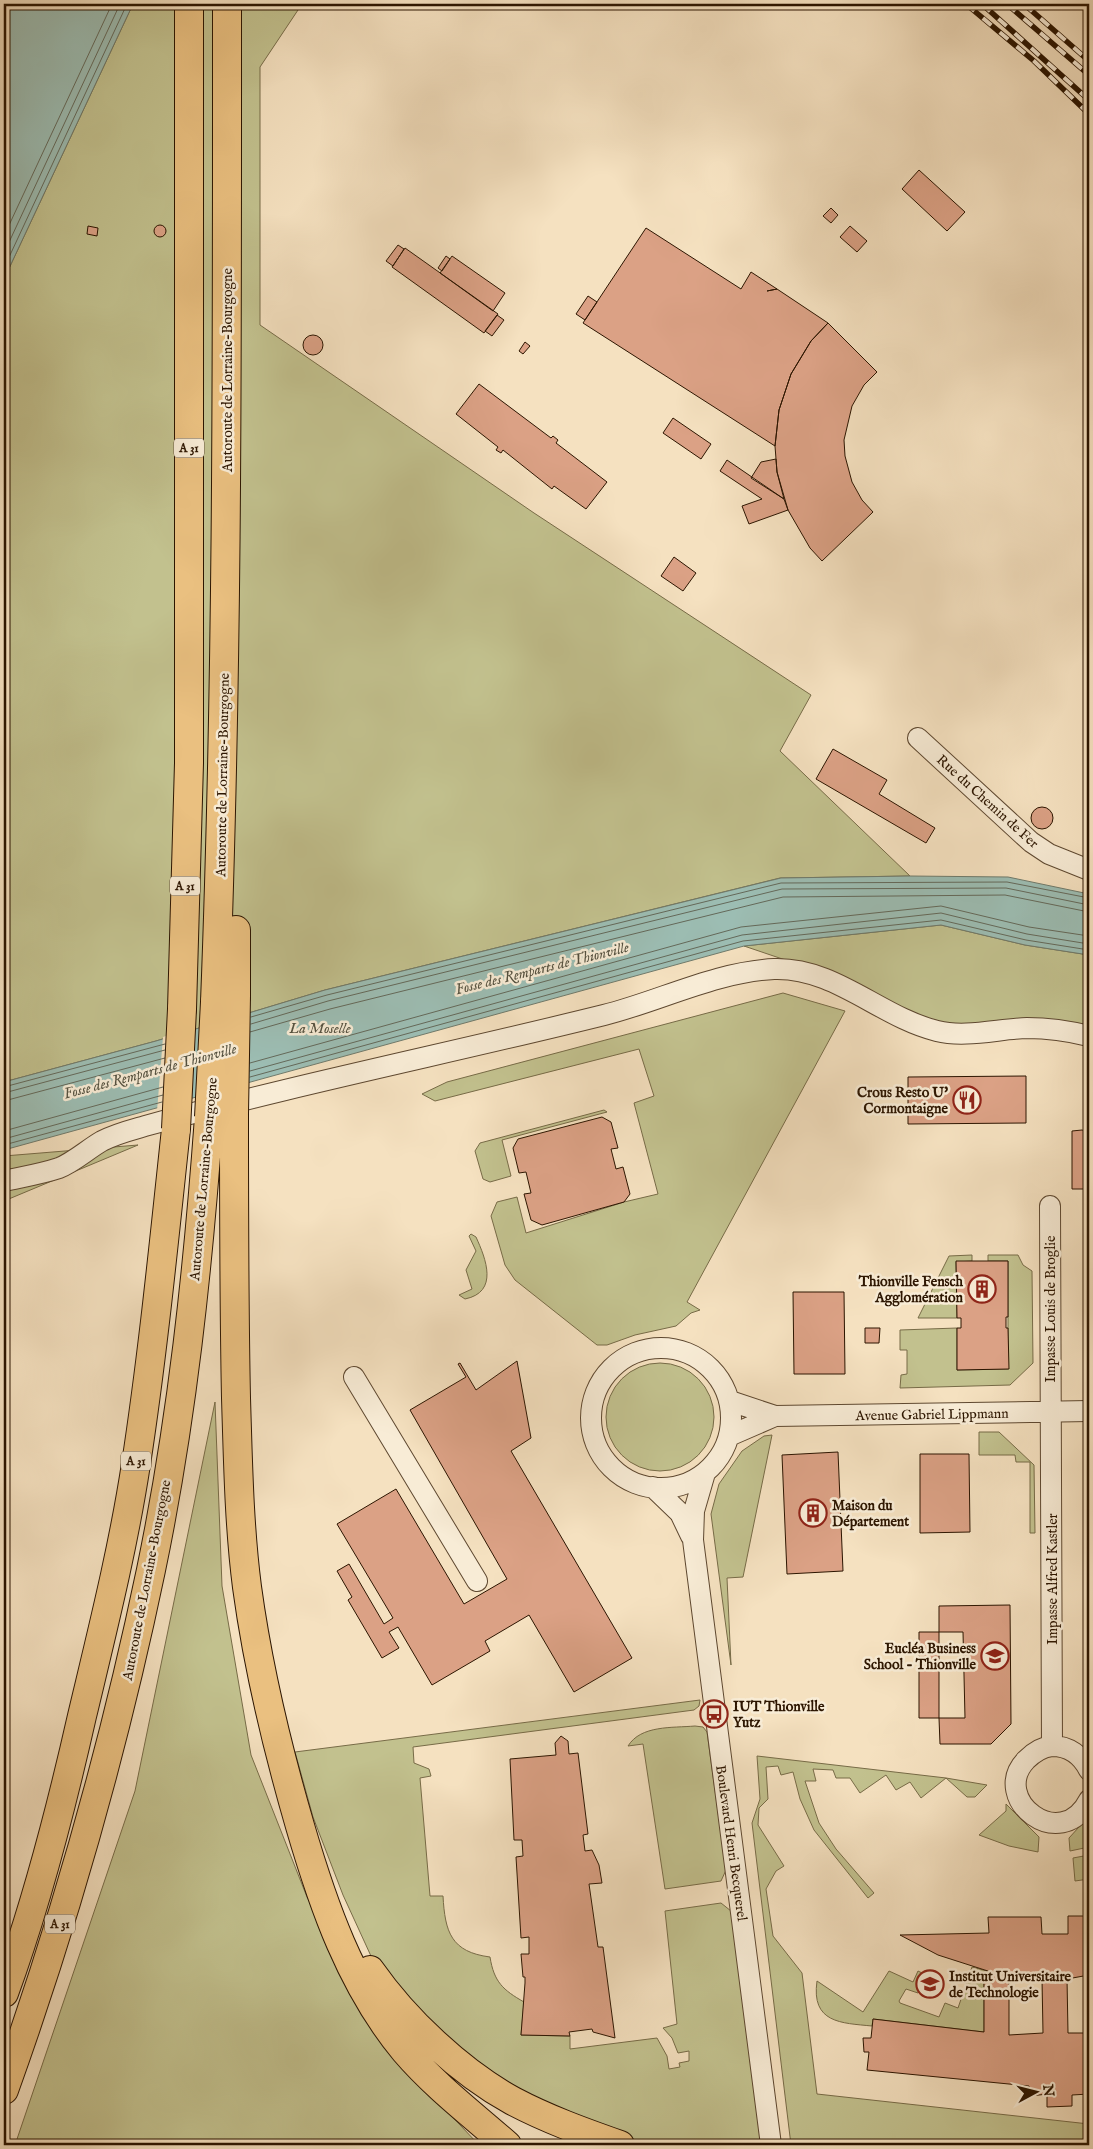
<svg xmlns="http://www.w3.org/2000/svg" width="1093" height="2149" font-family="'IM FELL English',serif">
	<style>
		.green { fill: #c2c18e; stroke: #776b47 }
		.water { fill: #9cbdb3; stroke: #6f7a6b }
		.pier { fill: #f5e1c0 }
		.lines { fill: none; stroke-linecap: round; stroke-linejoin: round }
		.shore { stroke: #64695a; stroke-width: 1 }
		.building { fill: #dba185; stroke: #2c1500; fill-rule: evenodd }
		.minor-casing { stroke: #5e4830; stroke-width: 22 }
		.highway-casing { stroke: #2c1500; stroke-width: 30 }
		.minor { stroke: #f8ecd6; stroke-width: 20 }
		.highway { stroke: #eac080; stroke-width: 28 }
		.rail-casing { stroke: #2c1500; stroke-width: 5.5 }
		.rail { stroke: #f8ecd6; stroke-width: 4; stroke-dasharray: 11; stroke-linecap: butt }
		.highway-bridge-casing { stroke: #2c1500; stroke-width: 30; stroke-linecap: butt }
		.highway-bridge { stroke: #eac080; stroke-width: 28 }
		.labels { text-anchor: middle; stroke-width: 5; stroke-linejoin: round; paint-order: stroke }
		.shield { fill: #f8ecd6; stroke: #695640; stroke-width: 1 }
		.shield-label { font-size: 12px; font-weight: bold; fill: #2c1500 }
		.street-label { font-size: 14px; fill: #2c1500; stroke: #f8ecd6 }
		.poi-label { font-size: 14px; font-weight: bold; fill: #2c1500; stroke: #f8ecd6; text-anchor: end }
		.water-label { font-size: 15px; font-style: italic; fill: #53503f; stroke: #f8ecd6 }
	</style>
	<rect width="100%" height="100%" fill="#f5e1c0"/>
	<filter id="stains"><feTurbulence type="fractalNoise" baseFrequency=".004" numOctaves="4"/><feColorMatrix values="0 0 0 0 .2 0 0 0 0 .09 0 0 0 0 .02 0 0 0 .5 -.17"/></filter>
	<radialGradient id="worn" r=".72"><stop offset=".6" stop-color="#630" stop-opacity="0"/><stop offset="1" stop-color="#630" stop-opacity=".3"/></radialGradient>
	<path class="green" d="M133,4h169l-42,63v258l274,188 277,182 -31,56 130,125 -130,2 -455,112 -169,51 -152,41v-803z
		M941,925l84,20 64,10v76l-141,-7 -34,-6 -102,-49 -68,-23z
		M783,993l62,18 -158,291 13,8 -9,3 -15,13 -41,9 -28,10h-10l-82,-65 -10,-15 -14,-49 6,-14 20,-5 9,36 98,-31 34,-8 -24,-91 20,-7 -15,-47 -204,52 -13,-7 25,-12z
		M604,1110l3,2 -105,28 9,36 -21,6 -7,-3 -8,-28 5,-8z
		M138,1145l-134,56v-45z
		M471,1234l5,3c10,22 23,55 -11,62l-6,-4 13,-6 -6,-19 10,-19 -7,-15z
		M972,1255v6l-16,1 1,56h-39l31,-62z
		M988,1255h30l5,10 9,6 1,92 -23,22 -110,3 1,-13 6,-1v-24h-7v-20l57,-2v42l51,-1v-108h-20z
		M606 1417a54 54 0 1 1 108 0a54 54 0 1 1-108 0Z
		M215,1402l7,184 29,169 56,142 79,150 93,98h-464l120,-354z
		M979,1432h20l35,33 1,68h-5v-71h-14l-1,-7h-36z
		M772,1435l-29,142 -16,1 4,87 -20,-151 8,-30 23,-33 22,-15z
		M700,1700l-1,6 -5,4 -281,37 1,16 15,6 2,7 -11,2 10,118h13c2,36 8,56 47,61 4,25 13,33 34,45l-3,33 49,1v13l87,-11 10,18 2,13 11,-2 -1,-4 10,-2v-10l-11,2 -6,-15 -9,-10 14,-4 -12,-113 56,-8 10,8 30,234h-112l-94,-35 -80,-48 -42,-37 -57,-58 -33,-72 -30,-78 -18,-65z
		M695,1726l8,1 4,5 19,138 -5,11 -56,8 -22,-145 -15,2c13,-21 44,-18 67,-20z
		M757,1756l189,22 41,7 -12,12h-8l-21,-19 -25,20 -11,-16 -14,8 -10,-15 -26,18 -10,-15h-14l-3,-8 -20,-1 3,12h-11l14,42 17,26 38,44 -6,5 -54,-68 -14,-31 -7,-27 -12,3 -3,-9 -12,1 2,32 -9,9 -1,17 26,41 -8,5 -10,18 7,47 29,37 15,121 272,30v21h-298l-39,-322 8,-24z
		M1006,1804l33,33 -1,15 -29,-6 -30,-11 27,-24z
		M1089,1816v31l-19,4 -1,-13z
		M1089,1855v24l-14,2 -2,-23z
		M972,1967l19,5v4l-7,1v55l-111,-13 -1,7c-31,-3 -61,-3 -55,-45l46,31 26,-41 24,11 5,-11 6,3 -6,19 -12,-4 -7,12 1,2 39,14 6,-14 13,5z"/>
	<path class="water" d="M4,4h129l-129,275z
		M910,876l98,1 81,17v61l-64,-10 -84,-20 -197,21 -740,204v-68l152,-41 169,-51 456,-112z"/>
	<path class="pier" d="M195,1026l-4,75 -34,10 6,-74z"/>
	<g class="lines">
		<path class="shore" d="M4,236l108,-232
			M4,253l116,-249
			M4,268l123,-264
			M251,1017l76,-22 454,-112 226,-1 82,16
			M251,1024l77,-23 454,-112 224,-1 83,17
			M250,1032l80,-23 453,-112 222,-2 84,17
			M250,1063l491,-136 200,-21 88,21 60,9
			M250,1071l492,-136 199,-22 86,21 62,10
			M250,1077l493,-136 198,-21 85,20 63,10
			M4,1087l161,-43
			M4,1093l161,-43
			M4,1101l161,-43
			M4,1131l159,-44
			M4,1139l159,-44
			M4,1145l158,-43"/>
	</g>
	<path class="building" d="M919,170l46,42 -18,19 -45,-42z
		M831,208l7,7 -7,8 -8,-7z
		M154 231a6 6 0 1 1 12 0a6 6 0 1 1-12 0Z
		M88,226l10,2 -1,8 -10,-2z
		M850,226l17,15 -10,11 -17,-15z
		M646,228l95,61 10,-17 26,17 -10,2 10,-2 51,34 -17,18 -20,33 -12,36 -4,36 -192,-123z
		M398,245l6,4 -11,17 -7,-5z
		M405,248l93,66 -14,19 -92,-66z
		M446,256l4,3 -8,12 -4,-3z
		M452,256l53,37 -12,18 -53,-38z
		M588,296l9,6 -12,18 -9,-6z
		M497,315l7,5 -12,16 -7,-5z
		M828,323l49,49 -13,13 -12,21 -8,34 1,16 7,26 10,18 11,12 -51,49 -12,-13 -22,-38 -11,-38 -2,-26 4,-36 12,-36 20,-33z
		M303 345a10 10 0 1 1 20 0a10 10 0 1 1-20 0Z
		M525,342l5,4 -7,8 -4,-3z
		M479,384l72,54 2,-2 5,4 -2,3 51,39 -21,27 -32,-23 -2,3 -49,-39 -2,3 -5,-3 2,-3 -42,-33z
		M673,418l38,26 -10,15 -38,-26z
		M776,459l1,13 7,27 -33,-21 10,-16z
		M727,460l57,39 4,11 -39,14 -7,-18 20,-7 -42,-28z
		M674,557l22,16 -13,18 -22,-15z
		M833,749l54,31 -8,14 56,34 -9,15 -110,-64z
		M1031 818a11 11 0 1 1 22 0a11 11 0 1 1-22 0Z
		M1026,1076v47l-118,1v-47z
		M602,1117l9,5 7,26 -7,1 5,20 7,-2 7,27 -6,8 -82,23 -11,-5 -7,-26 7,-1 -5,-21 -7,1 -6,-25 5,-9z
		M1082,1130l7,2v57h-17v-58z
		M956,1261h52v56h-2v11h2l1,41 -52,1v-42h4v-10h-4z
		M793,1292h51l1,82h-51z
		M865,1328h15l-1,15h-14z
		M517,1361l14,77 -20,13 121,207 -58,34 -45,-77 -44,26 5,10 -58,34 -34,-58 -9,5 10,16 -17,10 -34,-58 4,-3 -15,-26 12,-7 35,60 9,-6 -56,-94 59,-35 68,115 43,-25 -97,-169 56,-33 -8,-13 2,-1 16,27z
		M838,1452l5,119 -56,3 -5,-119z
		M920,1454h49l1,78 -50,1z
		M1087,1491h2v122z
		M1010,1605l1,119 -20,20h-51l-1,-26h26l-2,-86h-24v-26z
		M919,1632h20v86h-20z
		M561,1736l7,5 1,13 9,-1 10,81 -5,1 2,16 7,-1 7,15 3,18 -13,1 9,63h5l12,91 -22,-6 -1,-3 -23,3 1,4 -49,-1 4,-52v-6h-2l-2,-23h8v-17l-8,1 -5,-81 7,-1 -1,-16h-8l-4,-81 46,-4 -1,-12z
		M1068,1916h21v59l-22,4 1,54h21v61l-17,1v11l-25,1v-13l-16,2 -2,-10 -162,-16 2,-18h-5l-1,-14h8l2,-19 111,13v-56h7v-4l-53,-17 -38,-20 89,-2 -1,-16h53l1,17h26zM1009,1975l33,4 1,54 -34,2z"/>
	<g class="lines">
		<g class="minor-casing">
			<path id="minor" d="M918,738l113,104 18,12 40,16
				M4,1181c18,-4 37,-7 55,-13 15,-6 29,-19 43,-27 13,-7 29,-11 43,-15 152,-42 306,-73 459,-111 56,-14 111,-43 170,-46 61,-2 106,48 163,62 28,7 61,-2 90,-3 21,0 42,3 62,8
				M1050,1206l2,540
				M591 1418a70 70 0 1 1 140 0a70 70 0 1 1-140 0Z
				M354,1377l123,204
				M730,1401l45,15 314,-5
				M729,1436l46,-20
				M705,1473l-11,38 -1,29 78,605
				M653,1487l27,26 11,23
				M1089,1770c-7,-14 -20,-24 -37,-24 -10,1 -19,7 -26,14 -37,39 35,95 63,40"/>
		</g>
		<g class="highway-casing">
			<path id="highway" d="M236,930v66
				M215,1002c13,-332 12,-665 12,-998
				M182,1009l7,-246v-759
				M234,1114c0,95 0,189 2,284 2,63 3,127 11,189 11,81 30,160 53,239 23,79 51,160 105,225 30,35 68,64 102,94
				M370,1970c35,50 90,102 143,131 34,18 70,31 107,44
				M4,1993c33,-90 57,-184 78,-277 20,-84 41,-167 54,-252 17,-111 28,-223 40,-335
				M4,2090c61,-170 110,-343 147,-520 31,-149 47,-301 58,-453"/>
		</g>
		<use href="#minor" class="minor"/>
		<use href="#highway" class="highway"/>
		<g class="rail-casing">
			<path id="rail" d="M966,4l68,57 55,53
				M982,4l107,96
				M1007,4l82,71
				M1024,4l65,57"/>
		</g>
		<use href="#rail" class="rail"/>
		<g class="highway-bridge-casing">
			<path id="highway-bridge" d="M234,1114l2,-118
				M209,1117l6,-115
				M176,1129l6,-120"/>
		</g>
		<use href="#highway-bridge" class="highway-bridge"/>
	</g>
	<defs>
		<g id="restaurant-ring" transform="scale(1.4375)"><circle r="9.5" fill="#f8ecd6" stroke="#8f2418" stroke-width="1.5"/><path d="M-5-6h1v4h1v-4h1v4h1v-4h1v5L-1.5 .5V6h-2V.5L-5-1ZM5-6V6H3V1.5H1.5Q1.5-4 5-6Z" fill="#8f2418"/></g>
		<g id="building-ring" transform="scale(1.4375)"><circle r="9.5" fill="#f8ecd6" stroke="#8f2418" stroke-width="1.5"/><path d="M-4-6H4V6H1V3H-1V6H-4ZM-2.5-4.3h1.7v1.8h-1.7ZM.8-4.3h1.7v1.8H.8ZM-2.5-1h1.7V.8h-1.7ZM.8-1h1.7V.8H.8Z" fill="#8f2418"/></g>
		<g id="university-ring" transform="scale(1.4375)"><circle r="9.5" fill="#f8ecd6" stroke="#8f2418" stroke-width="1.5"/><path d="M0-5L7-2L0 1L-7-2ZM-4 1L0 2.5L4 1V4Q0 6-4 4Z" fill="#8f2418"/></g>
		<g id="bus-ring" transform="scale(1.4375)"><circle r="9.5" fill="#f8ecd6" stroke="#8f2418" stroke-width="1.5"/><path d="M-5-6H5V4H4V6H2V4H-2V6H-4V4H-5ZM-3.5-4V0h7V-4ZM-3.5 1.2v1.5H-2V1.2ZM2 1.2v1.5H3.5V1.2Z" fill="#8f2418"/></g>
	</defs>
	<g fill-rule="evenodd">
		<use href="#restaurant-ring" x="967" y="1100"/>
		<use href="#building-ring" x="982" y="1289"/>
		<use href="#building-ring" x="813" y="1513"/>
		<use href="#university-ring" x="995" y="1656"/>
		<use href="#bus-ring" x="714" y="1714"/>
		<use href="#university-ring" x="930" y="1984"/>
	</g>
	<g class="labels">
		<g class="shield">
			<rect x="174" y="438.5" width="30" height="19" rx="4"/>
			<rect x="170" y="876.5" width="30" height="19" rx="4"/>
			<rect x="121" y="1451.5" width="30" height="19" rx="4"/>
			<rect x="45" y="1914.5" width="30" height="19" rx="4"/>
		</g>
		<g class="shield-label">
			<text x="189" y="452">A 31</text>
			<text x="185" y="890">A 31</text>
			<text x="136" y="1465">A 31</text>
			<text x="60" y="1928">A 31</text>
		</g>
		<g class="street-label">
			<text transform="translate(227 370) rotate(-90)" y="5">Autoroute de Lorraine-Bourgogne</text>
			<text transform="translate(222 775) rotate(-89)" y="5">Autoroute de Lorraine-Bourgogne</text>
			<text transform="translate(988 801) rotate(42)" y="5">Rue du Chemin de Fer</text>
			<text transform="translate(203 1179) rotate(-85)" y="5">Autoroute de Lorraine-Bourgogne</text>
			<text transform="translate(1050 1309) rotate(-90)" y="5">Impasse Louis de Broglie</text>
			<text transform="translate(932 1414) rotate(-1)" y="5">Avenue Gabriel Lippmann</text>
			<text transform="translate(1052 1579) rotate(-90)" y="5">Impasse Alfred Kastler</text>
			<text transform="translate(146 1580) rotate(-79)" y="5">Autoroute de Lorraine-Bourgogne</text>
			<text transform="translate(732 1843) rotate(82)" y="5">Boulevard Henri Becquerel</text>
		</g>
		<g class="poi-label">
			<text x="948" y="1097">Crous Resto U'<tspan x="948" dy="16">Cormontaigne</tspan></text>
			<text x="963" y="1286">Thionville Fensch<tspan x="963" dy="16">Agglomération</tspan></text>
			<text x="832" y="1510" text-anchor="start">Maison du<tspan x="832" dy="16">Département</tspan></text>
			<text x="976" y="1653">Eucléa Business<tspan x="976" dy="16">School - Thionville</tspan></text>
			<text x="733" y="1711" text-anchor="start">IUT Thionville<tspan x="733" dy="16">Yutz</tspan></text>
			<text x="949" y="1981" text-anchor="start">Institut Universitaire<tspan x="949" dy="16">de Technologie</tspan></text>
		</g>
		<g class="water-label">
			<text transform="translate(542 968) rotate(-14)" y="5">Fosse des Remparts de Thionville</text>
			<text x="320" y="1033">La Moselle</text>
			<text transform="translate(150 1071) rotate(-15)" y="5">Fosse des Remparts de Thionville</text>
		</g>
	</g>
	<rect width="1093" height="2149" fill="none" stroke="#f5e1c0" stroke-width="20"/>
	<rect x="5" y="5" width="1083" height="2139" fill="none" stroke="#2c1500" stroke-width="2.5"/>
	<rect x="10" y="10" width="1073" height="2129" fill="none" stroke="#2c1500"/>
	<g transform="translate(1036 2092) rotate(83)" stroke="#f8ecd6" stroke-width="4" paint-order="stroke">
	<path d="M0-4L9 19L0 12L-9 19Z" fill="#2c1500"/>
	<text y="-8" font-size="14" font-weight="bold" text-anchor="middle" fill="#2c1500">N</text>
	</g>
	<rect width="100%" height="100%" filter="url(#stains)"/>
	<rect width="100%" height="100%" fill="url(#worn)"/>
</svg>
